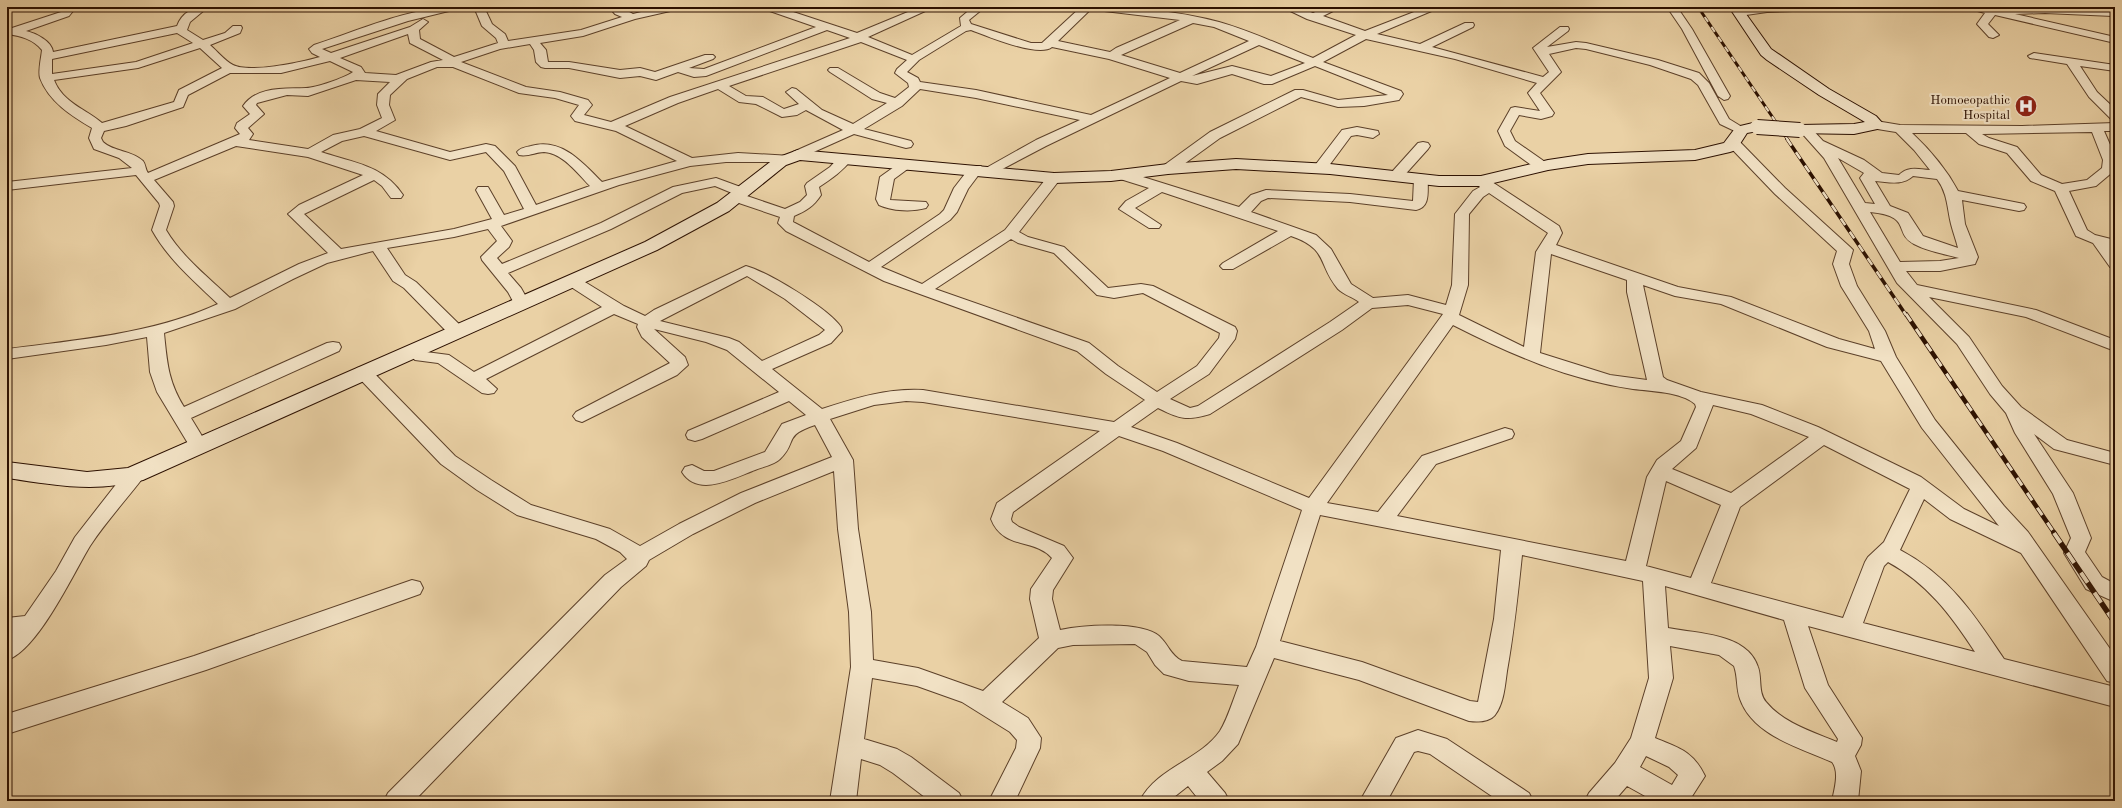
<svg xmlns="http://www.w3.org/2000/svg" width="2122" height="808" font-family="'Old Standard TT',serif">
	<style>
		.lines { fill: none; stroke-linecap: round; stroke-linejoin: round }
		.street-casing { stroke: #5c4029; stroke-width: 2 }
		.secondary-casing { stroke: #2c1000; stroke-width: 2 }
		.street { fill: #f1e1c4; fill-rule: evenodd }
		.secondary { fill: #f1e1c4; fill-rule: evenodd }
		.rail-far3-casing { stroke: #2c1000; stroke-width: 3 }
		.rail-far2-casing { stroke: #2c1000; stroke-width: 3.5 }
		.rail-far1-casing { stroke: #2c1000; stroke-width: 4.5 }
		.rail-casing { stroke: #2c1000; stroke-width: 5.5 }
		.rail-far3 { stroke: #f1e1c4; stroke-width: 2; stroke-dasharray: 6; stroke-linecap: butt }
		.rail-far2 { stroke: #f1e1c4; stroke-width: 2.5; stroke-dasharray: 8; stroke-linecap: butt }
		.rail-far1 { stroke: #f1e1c4; stroke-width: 3; stroke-dasharray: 9; stroke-linecap: butt }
		.rail { stroke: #f1e1c4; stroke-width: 4; stroke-dasharray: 12; stroke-linecap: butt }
		.secondary-bridge-casing { stroke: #2c1000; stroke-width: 16; stroke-linecap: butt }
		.secondary-bridge { stroke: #f1e1c4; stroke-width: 14 }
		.labels { text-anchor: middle; stroke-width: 4; stroke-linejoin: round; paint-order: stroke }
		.far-poi-label { font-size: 13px; fill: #2c1000; stroke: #f1e1c4; text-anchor: end }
	</style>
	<rect width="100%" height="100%" fill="#ead1a5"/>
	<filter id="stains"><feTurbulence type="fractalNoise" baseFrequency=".005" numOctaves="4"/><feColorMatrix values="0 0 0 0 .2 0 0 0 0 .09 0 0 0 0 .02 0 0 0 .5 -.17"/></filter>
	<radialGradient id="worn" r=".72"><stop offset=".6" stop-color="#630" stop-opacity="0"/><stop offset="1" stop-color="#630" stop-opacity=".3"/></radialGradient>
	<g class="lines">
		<g class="street-casing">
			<path id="street" d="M61,7h10l2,4 -4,5 -43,15c9,2 26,10 27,21l124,-26c5,-14 17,-19 31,-19l-18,15 -3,8 16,10 22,-7 8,-7h8l1,2 -2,5 -30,12c7,6 15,16 23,20 16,8 65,-2 83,-7l4,-1 -8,-4 -3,-4 5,-4c46,-15 96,-38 144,-38l-1,2 -49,12 -86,28 9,4 79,-26 13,-8 5,3 -9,8 1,9 34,18 44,-14 -2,-5 -14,-12 -8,-19h10l8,17 13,10 3,7 73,-11 41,-13 -7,-3 -6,-7h11l13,7 28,-7h19l-1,2 -44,10 -52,17 -43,7 6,7 2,12h21l51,8 20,-2 15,4 50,-17h8l2,2 -2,2 -24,9 15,1 112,-42 -52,-18 -1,-2h15l79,26 63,-26h14l-66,30 44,18 49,-29 -1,-8 13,-11h12l-16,13 2,4 60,19h11l39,-36c47,0 94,3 138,15 32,9 63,24 94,36l43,-23 -49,-16 -25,-12h15l16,6 14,-6h14l-18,9 42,15 62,-24h14l-64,27 43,10 45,-21h8l1,2 -1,2 -41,20 111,30 6,-5 -16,-24 27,-21h8l1,2 -1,2 -21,16 29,-5 10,1 72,17 41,13 10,10 20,36 18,11 -6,4 -21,-10 -22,-39 -7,-6 -41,-14 -64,-16 -10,-1 -27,6 12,18 -21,21 14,20 -2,3 -11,3 -22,-4 -9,16 5,10 33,23 2,3 -2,3h-10l-33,-24 -7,-15 13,-23 4,-1 25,4 -12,-18 9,-10 -82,-24 -89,-20 -43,23 78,29 2,3 -4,6 -35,6 -26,1 -37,-10 -81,41 -47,34 -5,1 -7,-4 2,-3 47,-34 85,-42h8l35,10 50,-5 -73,-29 -43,18h-8l-32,-10 -35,10 -16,-3 -135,65 -55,29 -7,-4 2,-3 50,-28 44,-20 -104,-22 -56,-9 -18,17 -38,23 47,12 2,3 -2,3 -5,1 -52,-14 -56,25 -7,-4 2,-3 50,-22 -37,-20 -9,5 -15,2 -26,-13 -17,-2 -21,-13 -40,14 -53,23 67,32 46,-5 54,3 2,3 -2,3h-66l-36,4 -71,19 -118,41 11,15 -3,6 -12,11 5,6 99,-41 72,-36 43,-9 30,11 2,3 -4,3 41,14 15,-7 7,-7 -2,-9 2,-3 23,-16 10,-11h10l2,3c-9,12 -21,20 -33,28l2,8c-7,11 -15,16 -27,21l-1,6 76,40 71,-48 4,-4 10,-22 17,-22h10l2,3 -15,20 -11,23 -7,8 -69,47 41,17 83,-54 44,-55 5,-1 7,4 -42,54 9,5 36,10 44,41 33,-4 12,2 82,41 2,4 -2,8 -26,35 -39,25 20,9 8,-2 132,-84 29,-20c-6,-5 -15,-7 -21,-13 -21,-25 -9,-40 -47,-53l-58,33h-10l-3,-3 3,-3 55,-32 -116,-39 -27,16 26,17 -2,3h-10l-30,-19 7,-8 23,-13 -32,-10 -2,-3 2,-3h10l112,35 12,-12 15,-5 84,4 63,7 1,-22 7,-4 5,1 2,3c-1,12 3,28 -12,31l-66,-8 -82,-4 -7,3 -10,11 65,23 15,14 20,35 22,14 35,-3 38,10 6,-20 3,-71 18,-23 7,-4 -6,-6 7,-4 5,1 73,48 3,7 -6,12 122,42 53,10 108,42 36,10 -6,-18 -28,-45 -8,-22 4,-13 -62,-57 -48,-50 2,-3h10l46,47 65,59 3,3 -4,14 8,22 28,45 11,26 39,63 69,86 24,26 87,124v27l-8,-2 -86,-128 -71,-34 -26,-20 -24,51c49,26 74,64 104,109l111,28v20l-307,-81 20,59 34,53 -1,7 -6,11 6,15 -3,30h-26c2,-11 8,-29 0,-39 -31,-14 -79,-26 -92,-63 -4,-11 -2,-22 -6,-33l-15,-11 -49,-9 3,32 -18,60c24,10 38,13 50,38l-16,25h-35l-27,-15 -13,15h-29l4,-8 26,-30 16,-25 18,-60 -6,-97 -121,-26c-4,39 -8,77 -15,116 -2,14 -3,32 -12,44 -6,7 -18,7 -26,6l-110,-41 -85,-22 -36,86 -16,17 -15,11 18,21 4,8h-29l-12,-15 -19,15h-29c16,-33 60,-41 80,-70 8,-13 13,-31 19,-46l-50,-4 -25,-7 -9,-9 -8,-13 -12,-8 -62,1 -15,3 -56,54 26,16 13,20 -1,10 -25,53h-26l27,-53 1,-8 -7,-8 -48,-30 -45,-16 -45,-8 -8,61 33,10 14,8 48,36 4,8h-33l-37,-28 -13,-8 -19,-6 -5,42h-26l21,-134 -2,-55 -11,-83 -4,-58 -79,32 -62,31 -44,26 -3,6 -25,21 -207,214h-30l4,-8 217,-218 22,-16 -7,-7 -24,-13 -79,-24 -40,-25 -36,-26 -84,-88 -3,-4 3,-4 6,-1 6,1 86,88 36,24 40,25 79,24 30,17 39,-22 62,-31 91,-36 -17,-32c-33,11 -17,17 -35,34 -6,6 -18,8 -25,11 -21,8 -57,28 -73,2l3,-5 7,-2 12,6h10l51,-19 17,-28 24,-9 -17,-14 -87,38 -7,2 -7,-2 -2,-4 2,-4 91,-39 -52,-42 -21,-8 -52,-13 31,28 3,8 -11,10 -95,47 -6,-2 -3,-4 3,-4 94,-49 -28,-26 -5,-10 1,-3 -24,-10 -128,65 11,10 -3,4 -6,1 -6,-1 -44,-30 -23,-3 -9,-9 2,-4 6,-1 12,6 23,3 25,17 128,-65 -34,-22 -2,-3 2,-3h12l44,27 21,10 9,-6 92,-44c22,6 83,43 95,61l1,4 -11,12 -59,26 50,40c33,-11 66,-21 101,-19l191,32 31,-22 -39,-26 -29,-23 -193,-70 -98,-50 -8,-8 2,-6 -50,-17 -2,-3 4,-4 -17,-7 -33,7 -71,36 -103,44 13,15 9,16 -2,3h-12l-8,-15 -26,-32 -1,-3 16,-16 -9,-12 -34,8 -67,11 18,27 11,7 47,46 2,4 -2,4h-12l-47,-48 -11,-7 -20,-30 -46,12 -34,16 -58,30 -71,24c3,29 4,48 20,74l143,-64 6,-1 6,1 2,4 -2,4 -148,67 17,28 -2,4 -7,2 -7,-2 -35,-58 -7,-20 -3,-35 -41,8 -99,14v-10c70,-9 146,-15 211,-45 -24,-23 -50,-45 -66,-74l8,-24 -1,-3 -23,-28 -129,15v-8l125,-14 -13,-10 -25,-9 -5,-11 3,-10c-20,-12 -43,-26 -52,-50 -2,-7 1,-19 2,-28 -9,-11 -21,-14 -35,-16v-6h5l49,-16zM1092,8l4,2 84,10 -64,28 -6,4 -52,-11zM1193,23l21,4 35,14 -69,32 -59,-18zM827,30l23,8 -180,59 -59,25 -27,-7 8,-10 -4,-5 -28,-8 -34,-5 -65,-25 39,-13 30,-5 4,6 2,12 5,5 4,1h24l51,10 20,-2 16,4 22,-8 16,5 12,-1zM971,30c16,6 68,28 81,17l57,12 61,19 -79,37 -115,-25 -56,-8 -2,-4 -11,-6 12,-12 47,-29zM177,33l16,10 -57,19 -84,12v-15zM408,34l2,9 33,17 -12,2 -35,13 -31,-2 -4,-6 -21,-9zM861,42l46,18 -10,9 -2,4 13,10 1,4 -14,11 -15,-5 -42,-25h-8l-2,2 2,2 42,27 15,4 -34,21 -31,-14 -26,-21 -4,-1 -6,4 13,12 -15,5 -21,-12 -17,-1 -17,-10zM1259,45l46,18 -34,13 -39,-10 -40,10zM200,48l22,20 -43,22 -5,12 -72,21c-16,-14 -39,-20 -48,-43l84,-12zM330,61l23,11c-9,6 -37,16 -47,16 -22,1 -49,-2 -63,18l7,8 -13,9 -2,5 5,6 -92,39c-3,-4 -2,-8 -5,-12 -12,-11 -29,-9 -40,-19l-2,-4 3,-7 22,-5 57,-19 5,-12 42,-22h51zM437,67h16l66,26 36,5 24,7 -8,11 4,5 41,10 61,30 -75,21c-19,-19 -41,-45 -71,-36 -5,1 -11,2 -14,6l2,3c9,2 17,-3 25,-3 19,1 34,22 46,34l-54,19 -21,-39 -20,-20 -9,-2 -36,8 -74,-21 19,-11 -6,-15 1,-10 17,-16zM356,80l34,2 -12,12 -1,11 5,13 -22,11 -27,6 -25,14 -59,-9 4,-6 -5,-6 16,-14 -8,-9 1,-2 30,-8 21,1zM364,136l86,24 36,-8 18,19 20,38 -20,6 -16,-28h-10l-2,3 16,29 -38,10 -113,20 -37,-35 70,-34 8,6 9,12h10l2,-3c-20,-30 -49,-32 -82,-43l21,-11zM236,146l72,11 55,18 -64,30 -11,9 40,39 -29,11 -69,34c-22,-21 -48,-41 -64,-68l8,-24 -1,-4 -19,-22zM1489,193l59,40 -12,19 -12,95 -65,-32 9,-30 1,-71 14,-17zM1011,239l7,4 36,10 43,42 17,3 29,-5 77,40 -1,5 -22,28 -40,26 -39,-26 -29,-23 -154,-54zM1551,254l76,26v12l20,88 -37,-5 -70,-22zM747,276l38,23 40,31 -6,5 -57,26 -23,-19 -10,-4 -69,-17zM1643,285l32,11 46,8 106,43 54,14 41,67 77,98 -35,-17 -43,-32 -103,-50 -56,-22 -61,-13 -34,-12 -4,-3zM1408,305l35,9 -134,184 -132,-55 -46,-16 27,-19c22,11 29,13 52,6l132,-84 30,-22zM1453,325c57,29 116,55 180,64 17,2 49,3 62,15l1,3 -15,34 -24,19 -10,17 -21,84 -229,-45 39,-52 76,-26 2,-4 -2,-4 -7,-2 -83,28 -44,56 -51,-9zM906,401l17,1 177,29 -103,72 -6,16c12,31 43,19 61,39l-21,31 -1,10 9,39 -56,53 -65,-23 -45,-8 -2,-48 -13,-83 -5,-69 -23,-41 44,-14zM1713,405l38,9 58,23 -78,56 -59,-24 24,-21zM1119,436l44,15 139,59 -46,137 -9,20 -65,-6c-11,-5 -14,-17 -23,-25 -18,-15 -76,-11 -99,-6l-8,-31 1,-9 20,-32 -9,-12 -45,-19 -7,-5 -1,-3 2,-7zM1824,445l86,44 -26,53 -16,15 -3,5 -22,56 -132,-35 29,-76zM1666,481l55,24 -30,73 -45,-12zM1320,515l181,35 -7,69 -16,83 -8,-1 -108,-39 -82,-21zM1888,562c39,21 63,53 87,90l-112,-29 21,-57zM1665,586l119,34 21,68 33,51 -1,3c-24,-10 -54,-19 -71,-40 -8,-9 -4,-24 -8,-35 -11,-34 -60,-33 -90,-39zM1646,756l23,11 9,8 -6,10 -32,-18z
				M1667,7h10l15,22 38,67 -2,3 -4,1 -6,-4 -36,-67z
				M1759,7h68l-5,3 -55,2 -28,4 -5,-3 5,-3z
				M1969,7l25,2 54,-2 61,4 5,3 -1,2 -68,-3 -30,1 100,23v6l-120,-28 -7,9 11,11 -6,3 -4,-1 -12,-13 8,-11 -15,-4z
				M2034,53l81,12v6l-35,-5 17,26 18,17v11l-4,-1 -22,-22 -22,-33 -37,-6 -2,-2z
				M1876,121l24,4 122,1 93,-3v8h-11l11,25v14l-19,16 -27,5 18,39 8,5 20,5v8h-4l4,5v16l-5,-2 -17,-24 -17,-7 -21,-45 -24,-10 -24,-28 -28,-9 -13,-11h-54c17,16 35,37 46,58l61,12 5,1 2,3 -2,3 -5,1 -57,-11 3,24 13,33 -3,7 -35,7h-34l11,14 119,25 79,30v11l-89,-34 -97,-20 40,40 33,49 19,21 46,33 48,13v12l-61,-16 -20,-15 39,59 18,45 -6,14 17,25 13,7v18l-29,-13 -22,-36 7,-15 -18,-44 -38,-61 -9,-20 -16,-19 -33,-50 -60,-61 -73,-125 -25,-28 6,-4 5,1 13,14 41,19 18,13 17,2c9,-9 19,-6 31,-5l-16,-20 -18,-18 -25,-4 -1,-3zM2092,132l11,28 -1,8 -15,12 -25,4 -21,-9 -24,-28 -28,-9 -7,-4zM1838,158l26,15 -4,5 15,26 -10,-1zM1913,176l24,3c11,15 10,29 14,45 2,8 5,16 7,24l-35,-12 -15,-23 -18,-7 -15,-25c14,1 27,5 38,-5zM1870,212c43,4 23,21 44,32 13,7 30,10 45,14l-19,3 -40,1z
				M1357,127l21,4 1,3 -6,4 -16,-3 -6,1 -26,35h-10l-2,-3 29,-38z
				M1423,142l5,1 2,3 -2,3 -27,30h-10l-2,-3 2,-3 27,-30z
				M906,161l7,4 -19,14 -4,21 36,2 2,3 -2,3c-14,4 -34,3 -47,-3l-3,-6 4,-22 21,-15z
				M135,467l7,2 3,5 -3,5c-17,22 -37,44 -52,67 -17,28 -52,104 -83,114v-42l18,-2 31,-45 19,-34 53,-68z
				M412,580l8,2 3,6 -3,6 -214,76 -199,64v-20l187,-58z
				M1418,730l29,9 82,54 4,8h-34l-69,-47 -12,-3 -4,1 -27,49h-27l36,-63z"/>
		</g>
		<g class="secondary-casing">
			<path id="secondary" d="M1729,7h12l30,42 58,40 47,27 8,9 -2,3 -28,6 -60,-1 -2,-3 2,-3 6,-2 54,-1 11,-2 -46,-27 -52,-35 -6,-5z
				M1757,122l6,2 2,3 -2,3 -16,3 -11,17 -6,2 -35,8 -107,4 -40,6 -67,16h-42l-109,-12 -94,-5 -68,5 -57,7 -57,2 -254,-23 -14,5 -57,46 -72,39 -514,230c-48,13 -88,5 -136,-2v-16l80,10 41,-4 517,-226 72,-39 57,-44 24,-9 256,23 57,-2 57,-7 68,-5 94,5 109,12h42l67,-16 40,-6 107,-4 29,-7 12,-16z"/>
		</g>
		<use href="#street" class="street"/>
		<use href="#secondary" class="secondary"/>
		<g class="rail-far3-casing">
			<path id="rail-far3" d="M1698,7l90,133"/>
		</g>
		<g class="rail-far2-casing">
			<path id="rail-far2" d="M1787,139l119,176"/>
		</g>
		<g class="rail-far1-casing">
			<path id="rail-far1" d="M1906,314l149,220"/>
		</g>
		<g class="rail-casing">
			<path id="rail" d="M2054,533l61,90"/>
		</g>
		<use href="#rail-far3" class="rail-far3"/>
		<use href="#rail-far2" class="rail-far2"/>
		<use href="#rail-far1" class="rail-far1"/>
		<use href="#rail" class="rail"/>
		<g class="secondary-bridge-casing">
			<path id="secondary-bridge" d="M1757,127l43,3"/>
		</g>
		<use href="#secondary-bridge" class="secondary-bridge"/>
	</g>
	<defs>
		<g id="hospital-disc" transform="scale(1.15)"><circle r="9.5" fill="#8f2418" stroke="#f1e1c4"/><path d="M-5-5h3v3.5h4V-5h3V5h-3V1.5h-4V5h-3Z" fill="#fff"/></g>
	</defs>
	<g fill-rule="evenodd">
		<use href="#hospital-disc" x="2026" y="106"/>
	</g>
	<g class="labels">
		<g class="far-poi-label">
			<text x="2010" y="104">Homoeopathic<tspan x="2010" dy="15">Hospital</tspan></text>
		</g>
	</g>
	<rect width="2122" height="808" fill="none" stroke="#ead1a5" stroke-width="24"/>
	<rect x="8" y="8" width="2106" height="792" fill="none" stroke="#2c1000" stroke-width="2"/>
	<rect x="12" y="12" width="2098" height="784" fill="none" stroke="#2c1000"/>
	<rect width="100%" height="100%" filter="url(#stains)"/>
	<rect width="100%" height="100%" fill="url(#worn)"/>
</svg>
